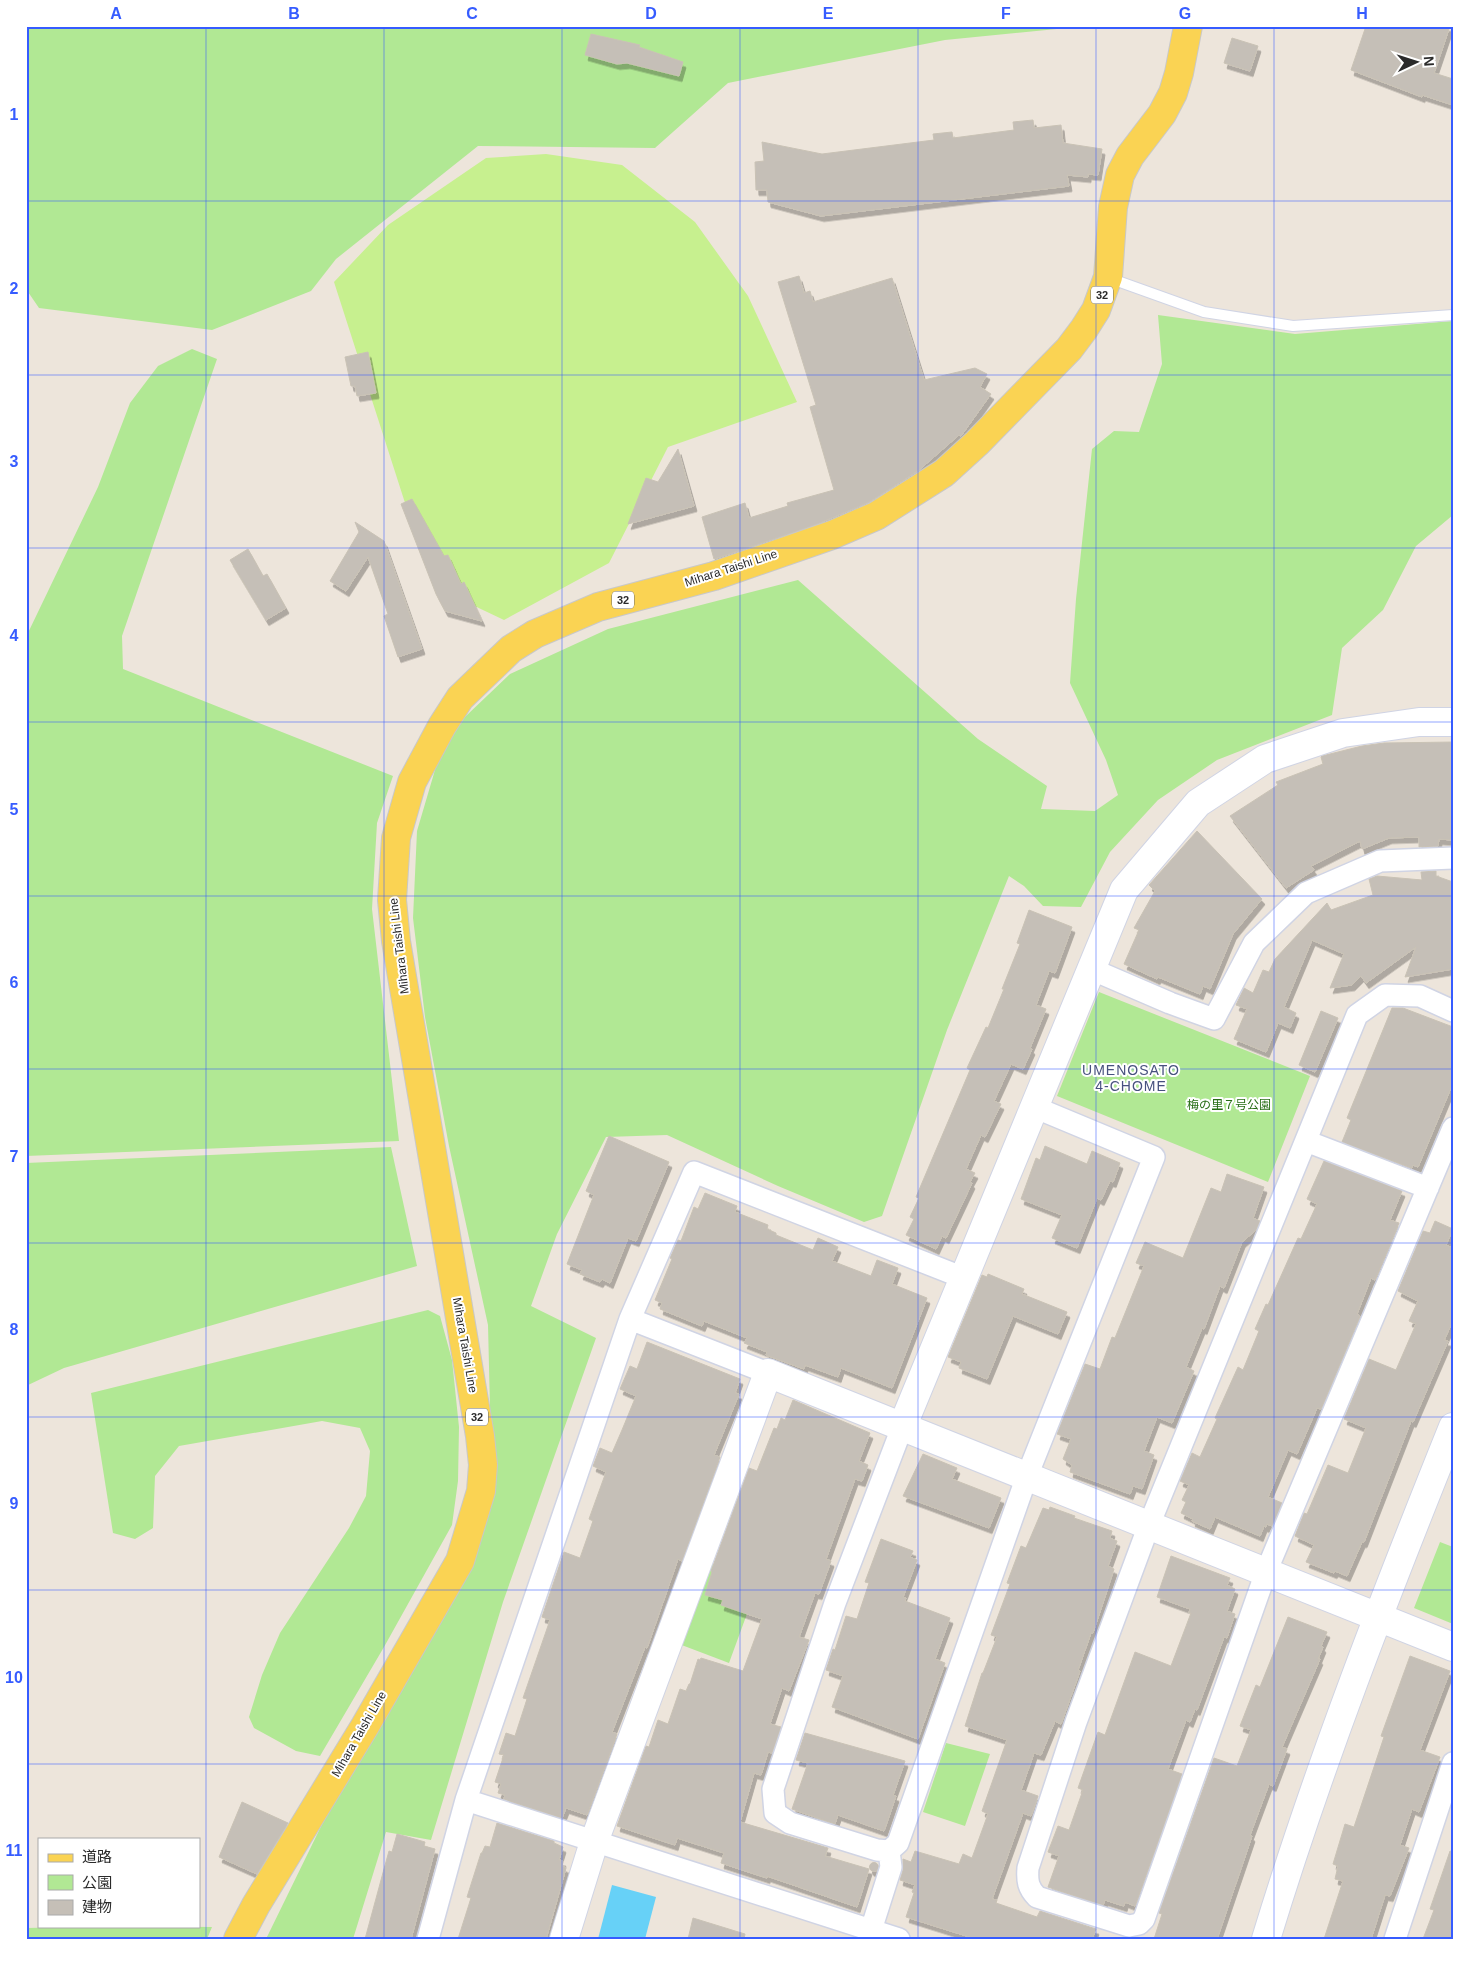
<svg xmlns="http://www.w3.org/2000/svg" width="1479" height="1965" font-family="Arial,'Noto Sans JP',sans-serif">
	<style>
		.green { fill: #b1e894 }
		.pitch { fill: #c7f08f }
		.water { fill: #67d1f7 }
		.building { fill: #c5bfb7; stroke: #c9c2b5; filter: url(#shadow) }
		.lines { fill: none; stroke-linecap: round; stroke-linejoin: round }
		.lane-casing { stroke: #d0d4e4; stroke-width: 12 }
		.street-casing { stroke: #d0d4e4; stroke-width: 24 }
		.secondary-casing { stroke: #d0d4e4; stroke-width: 30 }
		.primary-casing { stroke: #c8c8c8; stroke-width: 30 }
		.lane { stroke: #fff; stroke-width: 10 }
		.street { stroke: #fff; stroke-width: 21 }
		.secondary { stroke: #fff; stroke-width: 28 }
		.primary { stroke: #fad353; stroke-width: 28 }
		.grid { fill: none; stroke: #365cff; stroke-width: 1; stroke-opacity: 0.55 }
		.labels { text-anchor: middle; stroke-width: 4; stroke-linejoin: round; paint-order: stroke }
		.shield { fill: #fff; stroke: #6a6a6a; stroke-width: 1 }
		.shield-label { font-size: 11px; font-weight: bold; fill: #2a2a2a }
		.street-label { font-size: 12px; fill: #2a2a2a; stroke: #fff }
		.park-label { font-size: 12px; fill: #276d15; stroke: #fff }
		.neighbourhood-label { font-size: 14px; letter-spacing: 1px; fill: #47517e; stroke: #fff }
		.neatline { fill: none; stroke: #365cff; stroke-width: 2 }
		.grid-label { font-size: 16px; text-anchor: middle; font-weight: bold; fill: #365cff }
	</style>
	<defs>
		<filter id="shadow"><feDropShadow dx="3" dy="5.5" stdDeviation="0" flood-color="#0004"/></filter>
	</defs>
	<rect width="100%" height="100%" fill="#ede5db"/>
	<path class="green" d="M26,26h1061l-142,14 -217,43 -73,65 -177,-2 -142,113 -25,32 -99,39 -173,-22 -13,-19z
		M1158,315l137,19 158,-13v194l-37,31 -33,64 -41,38 -10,67 -115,45 -59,40 -48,52 -29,55 -38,-1 -19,-20 -15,-10 -62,154 -65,186 -18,6 -86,-36 -111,-51 -61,2 -49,97 -26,72 65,32 -93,264 -72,238 -45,-8 -33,107h-87l65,-133 157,-335 2,-63 -2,-83 -39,-179 -24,-129 -12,-99 4,-87 28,-95 65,-62 98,-45 190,-49 180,159 69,47 -6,23 54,2 23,-16 -12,-35 -36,-77 6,-84 16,-150 22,-18 25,1 23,-68z
		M192,349l25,10 -95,277 1,33 270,107 -16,47 -5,86 27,232 -373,15v-519l72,-150 32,-84 28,-37z
		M1099,992l211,84 -42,106 -211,-86z
		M391,1147l26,119 -353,102 -38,18v-223z
		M428,1310l12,6 12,44 7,67 -1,54 -6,44 -68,122 -64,109 -24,-5 -42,-23 -5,-11 13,-42 18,-42 69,-105 17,-32 4,-45 -10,-23 -38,-7 -143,25 -24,30 -2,52 -18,11 -22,-6 -22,-140z
		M1440,1542l13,5v77l-39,-16z
		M709,1563l50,18 -30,82 -50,-19z
		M946,1743l44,11 -25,72 -42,-14z
		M117,1926l95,1 -5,12h-181v-11z"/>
	<path class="pitch" d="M546,154l76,11 73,57 53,74 49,106 -129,45 -59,116 -105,57 -40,-19 -58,-95 -72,-224 54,-57 98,-67z"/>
	<path class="water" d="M612,1885l44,12 -11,42h-47z"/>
	<path class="building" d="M1366,26h84l-16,47 19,6v26l-31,-10v2l-71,-27z
		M591,34l49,11 -1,2 44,15 -4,14 -52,-13 -10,1 -32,-9z
		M1232,38l26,8 -8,25 -26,-8z
		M1033,120l1,8 27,-3 2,18 39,6 -4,26 -10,-1v3l-21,-2 2,11 -248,30 -53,-14 -1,-12h-11l-1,-28 9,-1 -2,-19 60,12 112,-14 -1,-6 19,-2 1,6 61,-8 -1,-8z
		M799,276l5,17 6,-2 3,11 79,-24 32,102 51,-12 12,6 -7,13 11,7 -30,42 -2,-1 -40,35 -50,32 -52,22 -103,35 -12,-42 43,-14 4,15 39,-12 -1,-3 47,-13 -24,-83 6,-2 -38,-123z
		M368,352l8,41 -19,3 -2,-10h-4l-6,-29z
		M678,449l16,57 -66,18 18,-46 12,4z
		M412,499l32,57 4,-1 13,29 3,-2 18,39 -37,-10 -9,-17 -35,-90z
		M355,522l29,19 38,108 -24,8 -14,-41 4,-2 -20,-57 -22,34 -16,-10 29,-49z
		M248,549l15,27 4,-2 19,34 -20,12 -36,-60z
		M1453,742v98l-14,-1 -1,7 -19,1v-10l-30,1 -27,11 -2,-8 -49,25 3,4 -28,18 -56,-72 48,-31 -2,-3 47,-18 -2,-7 1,-1 40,-10 22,-3z
		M1197,831l65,68 -29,35 -23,55 -7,-3 -3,8 -42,-17 -1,2 -33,-15 15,-34 -5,-2 21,-37 -6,-6z
		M1436,871v5l17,6v87l-48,8 11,-30 -50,36 -5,-7 -9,9 -22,3 14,-34 -32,-14 -28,67 12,6 -6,15 -12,-5 -12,29 -32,-13 13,-30 -11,-4 8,-17 9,5 10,-23 6,2 6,-13 52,-56 4,7 42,-15 -4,-16 8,-3 45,4 -1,-8z
		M1029,910l43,17 -17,46 -6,-2 -13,34 10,4 -16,39 2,1 -9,20 -12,-5 -17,37 7,3 -16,33 -4,-2 -15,34 9,4 -5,9 2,1 -26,55 -4,-2 -6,13 -30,-14 8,-16 -4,-2 9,-19 -3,-1 54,-127 -3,-2 19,-41 2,1 16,-39h-2l18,-45 -3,-1z
		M1392,1008h11l50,19v56l-35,84 -5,-2 -1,3 -70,-26 9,-22 -4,-2z
		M1321,1011l17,7 -23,54 -16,-7z
		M609,1136l60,26 -33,79 -8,-3 -18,45 -8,-4 -2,3 -20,-8 2,-4 -15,-6 27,-69 -8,-4z
		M1045,1146l42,18 5,-13 28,12 -7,19 -3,-1 -9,19 -4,-2 -20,50 -25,-10 10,-23 -41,-16 15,-41 4,2z
		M1324,1161l78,30 -12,29 9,3 -24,57 -4,-2 -14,36 3,2 -39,93 -4,-1 -20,46 -9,-4 -20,47 14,6 -10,23 -5,-2 -1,3 -2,-1 -4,10 -45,-19 -5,12 -18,-8 1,-2 -12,-6 5,-11 -4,-2 7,-15 -9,-4 12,-28 8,4 17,-38 -2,-1 23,-51 5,3 16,-39 -4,-2 11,-25 2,1 30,-67 3,1 16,-35 -10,-5z
		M1227,1174l37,13 -11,31 7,3 -4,9 -14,12 -18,46 -4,-2 -16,43 -2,-1 -16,39 8,4 -22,52 -15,-6 -13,34 10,4 -12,34 -9,-3 -3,8 -60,-22 2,-7 -9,-6 8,-20 -14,-5 28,-70 15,5 12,-32 3,1 29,-72 -8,-3 9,-21 38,16 28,-70 10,4z
		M705,1193l32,13 -2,6 33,13 -1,4 9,4v2l37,15 5,-12 20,9 -6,14 39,15 6,-16 21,8 -6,16 35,14 -35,90 -51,-20 -3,9 -33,-12 -1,4 -38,-14 1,-3 -23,-9 3,-5 -43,-17 -2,5 -42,-17 2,-6 -7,-3 17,-41 -2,-1 8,-18 3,1 13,-34 4,2z
		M1435,1221l18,8 -7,16 7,3v73l-9,19 4,1 -35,81 -2,-1 -47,121h-2l-15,34 -12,-5 -1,2 -28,-11 8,-17 -19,-9 9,-23 3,1 21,-49 20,8 18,-45 -22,-9 25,-60 27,11 20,-46 -7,-3 9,-20 -20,-10 25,-60 7,2z
		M988,1274l36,15 -2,5 45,18 -9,22 -45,-18 -26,63 -28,-11 2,-6 -13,-5 34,-82 5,2z
		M647,1342l93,37 -5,14 4,1 -25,61 6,2 -38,104 -4,-2 -31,89 -2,-1 -33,85 5,2 -30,81 -21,-7 -4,10 -58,-19 1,-4 -7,-2 3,-9 -6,-2 9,-27 -5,-1 7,-21 9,3 12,-37 -4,-1 27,-78 -8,-3 22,-65 16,6 13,-37 -4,-2 17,-47 -13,-6 7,-18 12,5 10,-23 14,-34 -16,-7 10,-23 7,3z
		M793,1400l77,33 -11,28 9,4 -6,16 -7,-2 -29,80 5,2 -12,33 -4,-1 -16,44 10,3 -20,51 -7,-3 -12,36 11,3 -9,26 -4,-1 -7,23 -7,-2 -14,49 88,26 -3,8 44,13 -12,38 -90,-31v2l-46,-15 3,-10 -47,-15 -2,7 -58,-19 29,-80 3,1 9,-27 10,4 12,-35 6,2 3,-7h1l8,-25 2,1 1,-2 42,13 19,-52 -41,-14 2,-5 -18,-5 7,-23 -1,-1 38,-103 8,3 17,-43 3,1 4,-11 4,2z
		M923,1454l34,14 -5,11 49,19 -12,30 -86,-32z
		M1050,1507l25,9 -1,2 38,13 -2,7 7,3 -9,25 6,3 -21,64h-2l-13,37 2,1 -19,53 -6,-3 -14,34 -7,-2 -13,37 17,6 -7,20 -8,-3 -31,86 5,1 -1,3 41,14 3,-6 56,18 -4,10h-116l-70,-22 8,-24 -2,-1 3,-7 -15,-5 3,-10v-11l8,3 4,-11 44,13 4,-10 9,4 16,-44 -6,-3 25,-71 -42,-14 17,-53h1l14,-36 -6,-2 19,-51 -3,-1 14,-37 5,2 17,-40 6,2z
		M881,1539l32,12 -3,6 7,3 -14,37 3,1 -1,3 45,17 -15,41 10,4 -27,76 -86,-32 11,-31 -17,-6 7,-21 2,1 11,-34 11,3 12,-36 -4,-1z
		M1171,1556l59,22 -3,7 8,4 -8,22 8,3 -8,24 -3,-1 -27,73 -2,-1 -5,13 -4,-2 -18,49 14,5 -47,132 -10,-4 -1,4 -19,-6 -2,5 -55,-18 11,-31 -11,-4 10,-26 11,4 14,-40 -5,-2 20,-56 7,3 30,-83 36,14 20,-53h-2l1,-4 -33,-12z
		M1288,1617l39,15 -6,14 2,1 -5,12h2l-38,88 5,2 -14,37 -4,-2 -19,51 2,1 -35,103h-63l8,-25 -3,-1 55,-155 23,8 14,-36 -11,-4 16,-41 4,2z
		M1410,1656l40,15 -30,79 20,7 -21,55 -7,-3 -12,36 9,3 -19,48 -5,-1 -14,44h-47l19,-58 -8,-2 3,-13 -5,-2 12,-40 9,3 30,-90 -3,-1z
		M805,1733l100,28 -12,34 3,1 -12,35 -46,-16 -3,9 -43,-15 16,-46 -12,-3z
		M242,1802l46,21 -31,51 -38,-17z
		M497,1823l57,18v2l9,4 -4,13 4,1 -1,5 4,2 -20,71h-88l13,-41 -4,-1 14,-44h1l3,-7 5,1z
		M397,1834l28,8 -1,4 11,3 -24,90h-46l19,-70 5,-18 3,1z
		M1450,1851l3,1v87h-30l11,-29 -4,-1z
		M869.5 1867a4.5 4.5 0 1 1 9 0a4.5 4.5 0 1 1-9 0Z
		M693,1918l52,16 -1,5h-56z"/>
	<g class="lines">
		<g class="lane-casing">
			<path id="lane" d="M1109,278l95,34 89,14 160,-11"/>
		</g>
		<g class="street-casing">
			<path id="street" d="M1091,969l79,34 44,16 40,-76 52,-50 74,-32 73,-3
				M1453,1011l-33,-15 -35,-1 -28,20 -208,510 -73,197 -48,146c-1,13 0,20 9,29l92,29 10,-2 5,-5 122,-347 187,-444
				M1306,1141l122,47
				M630,1319l138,54
				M903,1425l-68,178 -62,186 2,24 15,10 87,27 12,1 9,-8 129,-367 127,-319 -120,-50
				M466,1800l433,139
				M871,1930l20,-63 -2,-16
				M428,1939l38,-139 164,-481 64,-147 270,106
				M1395,1939l58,-176"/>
		</g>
		<g class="secondary-casing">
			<path id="secondary" d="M903,1425l221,-535 74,-87 67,-44 78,-26 76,-11h34
				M564,1939l30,-97 174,-469 685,274
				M1266,1939c53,-174 119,-343 187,-512"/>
		</g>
		<g class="primary-casing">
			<path id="primary" d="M238,1939l18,-34 109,-179 95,-165 21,-70 2,-26 -3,-29 -84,-495 -4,-41 4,-62 16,-56 30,-56 18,-28 51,-49 24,-15 63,-27 116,-31 118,-41 44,-19 68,-43 33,-30 92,-94 15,-20 12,-19 12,-33 5,-70 7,-32 10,-19 32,-42 11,-21 6,-20 9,-47"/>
		</g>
		<use href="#lane" class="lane"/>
		<use href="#street" class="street"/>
		<use href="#secondary" class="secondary"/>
		<use href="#primary" class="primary"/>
	</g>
	<path class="grid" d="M206,26v1913M384,26v1913M562,26v1913M740,26v1913M918,26v1913M1096,26v1913M1274,26v1913M26,201h1427M26,375h1427M26,548h1427M26,722h1427M26,896h1427M26,1069h1427M26,1243h1427M26,1417h1427M26,1590h1427M26,1764h1427"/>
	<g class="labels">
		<g class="shield">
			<rect x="1091" y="286.5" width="22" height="17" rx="4"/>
			<rect x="612" y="591.5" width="22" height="17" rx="4"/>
			<rect x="466" y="1408.5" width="22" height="17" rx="4"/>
		</g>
		<g class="shield-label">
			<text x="1102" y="299">32</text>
			<text x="623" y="604">32</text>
			<text x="477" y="1421">32</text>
		</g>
		<g class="street-label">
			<text transform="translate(731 568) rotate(-18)" y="4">Mihara Taishi Line</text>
			<text transform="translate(399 946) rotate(-97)" y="4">Mihara Taishi Line</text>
			<text transform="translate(465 1345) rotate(80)" y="4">Mihara Taishi Line</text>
			<text transform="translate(359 1734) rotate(-60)" y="4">Mihara Taishi Line</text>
		</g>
		<g class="park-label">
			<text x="1229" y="1109">梅の里７号公園</text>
		</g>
		<g class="neighbourhood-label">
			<text x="1131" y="1075">UMENOSATO<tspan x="1131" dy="16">4-CHOME</tspan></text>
		</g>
	</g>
	<rect width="1479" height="1965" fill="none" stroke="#ffffff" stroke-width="55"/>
	<rect x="38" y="1838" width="162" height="90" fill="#ffffff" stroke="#aaaaaa"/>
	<rect x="48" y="1854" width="25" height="8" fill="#fad353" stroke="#aaaaaa"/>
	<text x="82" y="1862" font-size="15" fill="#2a2a2a">道路</text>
	<rect x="48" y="1875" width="25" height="15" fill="#b1e894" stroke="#aaaaaa"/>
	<text x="82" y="1888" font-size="15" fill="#2a2a2a">公園</text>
	<rect x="48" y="1900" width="25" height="15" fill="#c5bfb7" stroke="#aaaaaa"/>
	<text x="82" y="1912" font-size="15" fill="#2a2a2a">建物</text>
	<g transform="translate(1416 62) rotate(86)" stroke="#ffffff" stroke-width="4" paint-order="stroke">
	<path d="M0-4L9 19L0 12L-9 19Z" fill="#2a2a2a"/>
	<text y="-8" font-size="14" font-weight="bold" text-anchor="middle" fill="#2a2a2a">N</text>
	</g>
	<rect x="28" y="28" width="1424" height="1910" class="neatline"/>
	<g class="grid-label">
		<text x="116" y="19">A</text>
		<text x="294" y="19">B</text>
		<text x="472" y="19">C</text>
		<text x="651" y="19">D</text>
		<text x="828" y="19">E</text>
		<text x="1006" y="19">F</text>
		<text x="1185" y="19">G</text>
		<text x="1362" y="19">H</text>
		<text x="14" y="120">1</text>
		<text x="14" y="294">2</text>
		<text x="14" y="467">3</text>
		<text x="14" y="641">4</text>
		<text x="14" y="815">5</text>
		<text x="14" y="988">6</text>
		<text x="14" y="1162">7</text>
		<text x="14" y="1335">8</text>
		<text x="14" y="1509">9</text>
		<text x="14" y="1683">10</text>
		<text x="14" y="1856">11</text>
	</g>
</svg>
